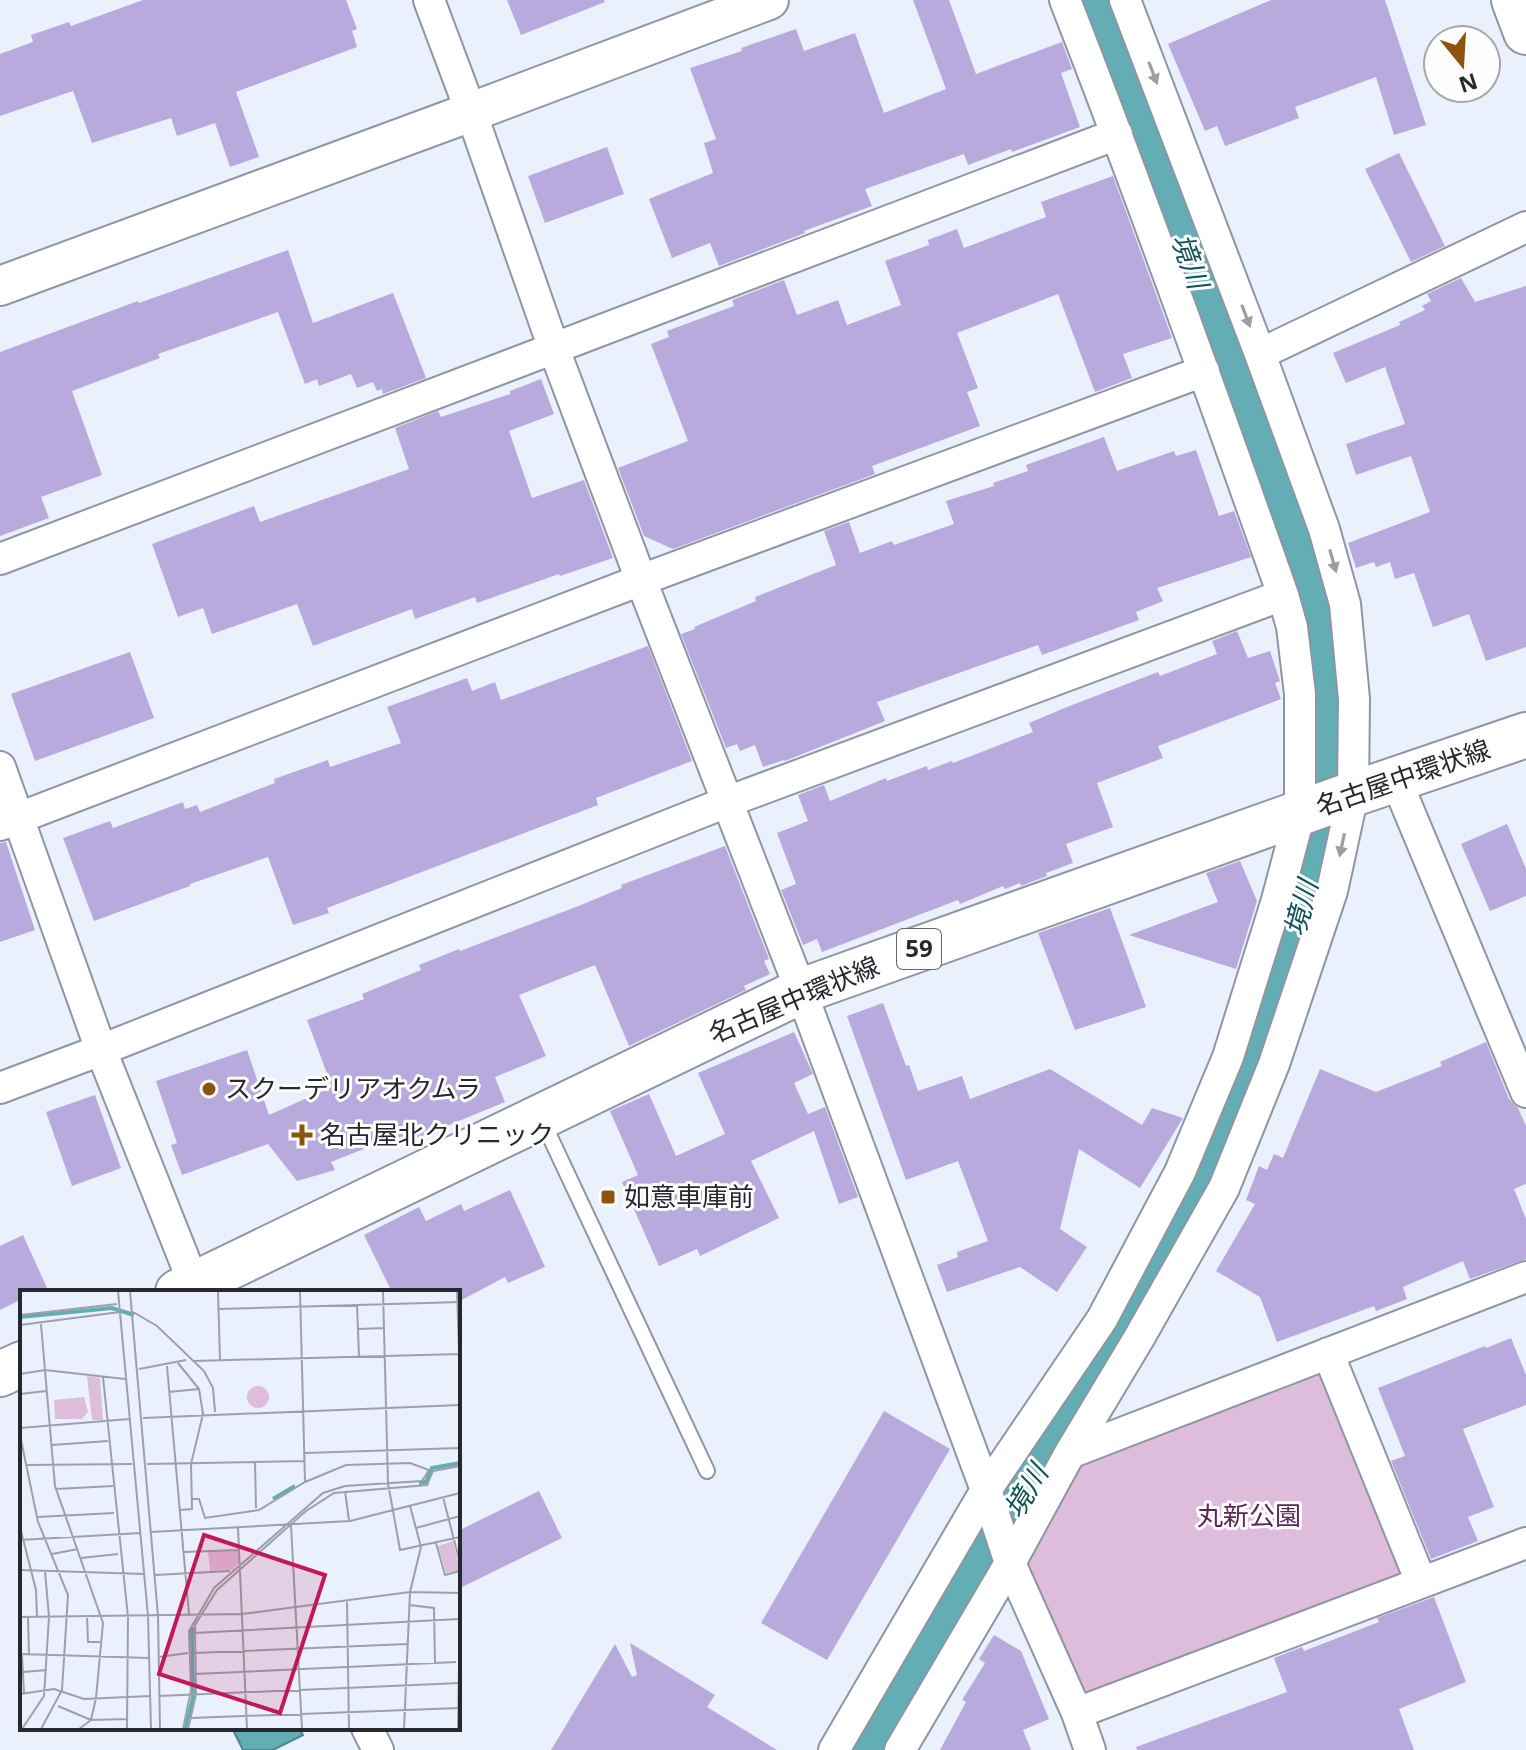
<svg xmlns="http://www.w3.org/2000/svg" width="1526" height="1750" font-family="'Noto Sans','Noto Sans JP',sans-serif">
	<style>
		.green { fill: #debcdb }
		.water { fill: #63adb4; stroke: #51858c; stroke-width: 2 }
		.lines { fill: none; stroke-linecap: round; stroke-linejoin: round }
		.river { stroke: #63adb4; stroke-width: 64 }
		.building { fill: #b8aadd }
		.service-casing { stroke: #8f95a3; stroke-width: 18 }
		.minor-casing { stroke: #8f95a3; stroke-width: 34 }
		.tertiary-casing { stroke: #8f95a3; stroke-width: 42 }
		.primary-casing { stroke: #8f95a3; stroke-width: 48 }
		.motorway-casing { stroke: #8f95a3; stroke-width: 48 }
		.service { stroke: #fff; stroke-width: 14 }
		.minor { stroke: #fff; stroke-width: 30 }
		.tertiary { stroke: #fff; stroke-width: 38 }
		.primary { stroke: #fff; stroke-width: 44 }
		.motorway { stroke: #fff; stroke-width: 44 }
		.oneway { fill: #9d9ea1 }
		.poi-dot { fill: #8d530d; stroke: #fdfdfd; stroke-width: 3 }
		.labels { text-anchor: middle; stroke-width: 6; stroke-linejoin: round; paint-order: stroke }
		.shield { fill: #fdfdfd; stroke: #66686c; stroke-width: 2 }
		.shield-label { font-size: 24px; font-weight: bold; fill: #26282e }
		.street-label { font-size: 26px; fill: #26282e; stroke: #fdfdfd }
		.poi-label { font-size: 26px; fill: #26282e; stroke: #fdfdfd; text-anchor: start }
		.park-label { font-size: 26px; fill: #5a2557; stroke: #fdfdfd }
		.water-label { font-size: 28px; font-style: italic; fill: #115258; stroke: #fdfdfd }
		.inset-river { fill: none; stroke: #63adb4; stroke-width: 4 }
		.inset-road { fill: none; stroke: #9ca0aa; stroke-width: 2 }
		.view { fill: #c2185b; fill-opacity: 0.15; stroke: #c2185b; stroke-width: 4 }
		.inset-edge { fill: none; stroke: #26282e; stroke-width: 4 }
	</style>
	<rect width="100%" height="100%" fill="#eaf0fc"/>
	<path class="green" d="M1326,1357l91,224 -339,129 -64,-146 58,-109z"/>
	<path class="water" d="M232,1728h67l4,7 -30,15h-30z"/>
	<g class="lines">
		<path class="river" d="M869,1750l217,-357 148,-274 58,-175 24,-94 8,-161 -9,-89 -19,-60 -202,-540"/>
	</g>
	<path class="building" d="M143,0h203l11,29 -5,2 5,16 -121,45 23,65 -29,10 -15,-44 -38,13 -6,-18 -79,25 -19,-52 -73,25v-62l33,-12 -2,-7 38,-13 2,4z
		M507,0h97l1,2 -84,33z
		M913,0h36l27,74 86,-32 10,27 -11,4 19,54 -68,25 -1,-3 -43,16 -4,-11 -99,35 7,17 -68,25 1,2 -86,33 -9,-23 -38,15 -23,-59 64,-26 -9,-30 12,-4 -26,-71 52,-17 -1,-3 55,-19 8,22 51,-18 29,80 62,-24z
		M1271,0h114l41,125 -32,10 -18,-58 -81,30 4,11 -74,28 -8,-20 -12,5 -37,-87z
		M607,147l17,47 -79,29 -17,-47z
		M1399,153l46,93 -34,16 -46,-93z
		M1113,176l59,162 -49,16 9,24 -37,14 -37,-98 -101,39 21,55 -11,4 13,34 -108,40 3,8 -202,75 -29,-13 -26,-68 70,-27 -37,-97 18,-7 -2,-6 67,-25 -2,-6 52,-20 13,35 41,-15 9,25 54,-20 -16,-44 44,-16 -1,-5 29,-11 7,19 82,-31 -5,-15z
		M288,250l25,73 80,-30 33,85 -43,16 -1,-5 -5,2 -4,-9 -16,6 -6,-14 -32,12 -2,-7 -12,5 -27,-72 -120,42 2,4 -88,33 30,84 -61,22 8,21 -49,18v-184l138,-51 1,2z
		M1461,278l14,24 51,-16v361l-40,14 -17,-47 -36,13 -19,-54 -19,6 -5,-17 -14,5 -2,-5 -18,6 -8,-25 82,-31 -19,-56 -55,19 -10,-31 59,-20 -20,-57 -39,16 -13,-30 67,-28 -1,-3 26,-12 -3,-4 9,-5 -4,-7z
		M541,379l13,35 -45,17 23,67 52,-18 29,78 -53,18 -1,-2 -82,29 -2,-6 -60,22 -3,-10 -99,37 -16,-42 -85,30 -9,-26 -25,9 -26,-73 102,-38 6,16 149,-53 -14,-41 43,-17 3,6 69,-23v-3z
		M1104,437l13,34 57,-20 2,5 20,-6 23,66 15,-5 17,46 -94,31 6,13 -27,11 3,8 -97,35 -4,-10 -161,57 8,19 -100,40 -1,-1 -21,7 -8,-22 -15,6 -3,-7 -11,4 -45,-114 14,-5 -1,-2 62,-26 -1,-4 81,-32 -12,-34 25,-9 11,31 32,-12 2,4 60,-21 -8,-23 48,-15 -1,-3 35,-12 -2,-6z
		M1237,631l11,27 22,-7 10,30 -5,2 6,16 -123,47 5,12 -66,25 16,44 -47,17 7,19 -27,10 1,3 -26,10 -1,-3 -15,6 -2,-3 -43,18 -2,-4 -136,52 -5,-13 -14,6 -22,-55 15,-6 -19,-51 31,-12 -10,-26 26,-10 6,16 56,-23 1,3 40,-15 1,4 24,-9 1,2 80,-31 -4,-9 38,-16 91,-35 2,4 57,-22 -5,-13z
		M648,646l44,115 -96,37 2,7 -271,103 2,5 -36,12 -25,-68 -78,27v2l-96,35 -31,-83 47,-17 3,7 70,-26 2,7 12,-4 3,7 75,-29 -1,-4 54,-19 2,7 71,-24 -14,-36 80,-29 5,13 23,-9 6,18z
		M130,652l24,66 -119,43 -24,-67z
		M1507,824l19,45v27l-36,15 -29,-67z
		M6,842l29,88 -35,12v-99z
		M725,846l44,113 -5,2 6,13 -26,12 2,4 -117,56 -34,-81 -76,30 27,61 -51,21 10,25 -107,44 -4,-9 -63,25 4,8 -38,11 -29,-37 -86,31 -11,-30 6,-2 -21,-62 91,-31 22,65 63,-28 -25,-67 57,-21 -2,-5 59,-24 -2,-5 40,-16 1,2 116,-44 46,-19 -1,-3z
		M1240,861l17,40 -21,68 -107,-34 89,-33 -12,-29z
		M1110,908l36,99 -71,23 -37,-97z
		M883,1003l23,63 3,-1 9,26 44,-15 8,23 80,-30 92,56 10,-17 31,10 -43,70 -61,-39 -19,80 27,18 -30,45 -37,-25 -73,25 -10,-27 21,-8 -1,-5 31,-11 -30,-80 -52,19 -59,-164z
		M794,1032l19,42 -19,9 14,31 17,-7 33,90 -19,7 -25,-73 -63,30 28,57 -79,38 -3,-7 -38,17 -37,-84 16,-7 -28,-64 39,-17 27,62 49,-22 -27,-61z
		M1486,1042l23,57 9,9 8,18v58l-12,5 12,30v40l-56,20 -7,-18 -60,26 4,12 -31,12 -2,-5 -97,36 -17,-45 -44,-26 39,-67 -9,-4 13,-34 8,4 7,-16 9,4 37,-89 56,23 66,-26 -2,-4z
		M95,1095l26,73 -49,18 -26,-74z
		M510,1190l35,77 -37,16 -3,-6 -47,25v-10h-66l-28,-57 55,-28 7,14 35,-17 3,7z
		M23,1235l24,53 -9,4h-16v7l-22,11v-64z
		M1511,1338l15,37v30l-63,24 31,78 -26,10 10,24 -47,18 -40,-98 14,-5 -27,-68 107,-42 1,2z
		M884,1411l66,38 -123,211 -66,-37z
		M539,1491l23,47 -104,51v-58z
		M1434,1597l32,85 -67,27 15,41h-277l-1,-3 151,-55 -13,-34 28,-11 2,4 75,-29 -2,-4z
		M994,1635l27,16 28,68 -26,11 8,20h-91l26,-48 -4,-2 23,-37 -6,-4z
		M630,1643l85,52 -8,12 70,43h-226l64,-106 17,33 5,-2z"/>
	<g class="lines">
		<g class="service-casing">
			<path id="service" d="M542,1120l165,351"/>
		</g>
		<g class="minor-casing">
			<path id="minor" d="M429,0l42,112 83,237 87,231 160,411 185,499 24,73 67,150 13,37
				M1260,354l266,-127
				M0,559l1117,-425
				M0,767l101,283 93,234 5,8
				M1396,780l130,312
				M0,825l641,-245 563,-209
				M0,1088l101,-38 626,-248 556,-207
				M1328,1353l93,229
				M1070,1453l456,-176
				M1077,1713l449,-170
				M367,1728l11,22
				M834,1750l152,-260 116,-171 78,-147 48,-115 49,-157 23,-87v-119l-8,-67 -9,-32c-70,-199 -141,-398 -218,-595
				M900,1750l110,-187 60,-110 69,-115 85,-150 50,-124 58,-173 21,-97 1,-95 -9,-95 -21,-75 -64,-175 -135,-354"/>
		</g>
		<g class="tertiary-casing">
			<path id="tertiary" d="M0,286l471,-174 298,-112"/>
		</g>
		<g class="primary-casing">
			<path id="primary" d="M178,1292l623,-301 552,-197 173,-59
				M0,1374l22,-10"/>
		</g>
		<g class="motorway-casing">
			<path id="motorway" d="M1514,0l12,32"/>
		</g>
		<use href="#service" class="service"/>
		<use href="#minor" class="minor"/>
		<use href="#tertiary" class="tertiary"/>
		<use href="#primary" class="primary"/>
		<use href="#motorway" class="motorway"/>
	</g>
	<defs><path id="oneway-solid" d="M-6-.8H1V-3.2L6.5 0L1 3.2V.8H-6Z" transform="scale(2)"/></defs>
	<g class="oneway">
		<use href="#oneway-solid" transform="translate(1153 73) rotate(69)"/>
		<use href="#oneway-solid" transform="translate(1246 316) rotate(69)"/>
		<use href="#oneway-solid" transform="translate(1333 561) rotate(74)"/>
		<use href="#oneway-solid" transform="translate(1342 845) rotate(102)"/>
	</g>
	<g class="poi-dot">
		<circle cx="209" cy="1089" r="8"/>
		<path d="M298 1123h8v8h8v8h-8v8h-8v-8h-8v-8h8z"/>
		<rect x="600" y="1189" width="16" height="16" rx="4"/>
	</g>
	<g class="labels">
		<rect class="shield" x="897" y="929" width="44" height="40" rx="6"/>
		<g class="shield-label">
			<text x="919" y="957">59</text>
		</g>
		<g class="street-label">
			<text transform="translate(1403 778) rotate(-19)" y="9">名古屋中環状線</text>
			<text transform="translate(794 1000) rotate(-23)" y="9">名古屋中環状線</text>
		</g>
		<g class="poi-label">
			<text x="225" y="1098">スクーデリアオクムラ</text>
			<text x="320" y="1144">名古屋北クリニック</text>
			<text x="624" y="1206">如意車庫前</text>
		</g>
		<g class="park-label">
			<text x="1249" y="1525">丸新公園</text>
		</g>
		<g class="water-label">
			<text transform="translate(1190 261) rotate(70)" y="10">境川</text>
			<text transform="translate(1301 908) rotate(-75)" y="10">境川</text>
			<text transform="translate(1026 1491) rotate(-59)" y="10">境川</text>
		</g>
	</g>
	<g transform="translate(20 1290)">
		<rect width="440" height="440" fill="#eaf0fc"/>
		<path d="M67,86l13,2 3,42h-11zM227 107a11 11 0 1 1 22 0a11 11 0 1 1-22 0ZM64,107l4,15 -6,7h-27l-1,-19zM433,251l7,30 -14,2 -8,-27zM219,260l1,13 -8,7 -22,1 -2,-20z" fill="#debcdb"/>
		<path class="inset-river" d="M0,27l92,-9 22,7M399,193l7,-1 6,-14 28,-5M253,209l22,-13M165,439l8,-31 -1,-71"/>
		<path class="inset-road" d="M98,1l30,325 3,113M110,1l28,325 2,113M198,1l2,69M280,1l5,191M363,1l5,192 12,67 60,-13M437,1l3,90M337,15l2,51M198,19l242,-7M113,22l24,14 47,45 9,17 2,24M0,25l97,-11M21,34l14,162 48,137 -7,75 -5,22 -12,9M0,35l100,-13M338,39l26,-1M174,71l266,-7M158,73l21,26 4,25 -12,50 1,45 -12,1M147,76l22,248M119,79l47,-9M0,84l25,-4 80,9M83,87l25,240 -1,112M149,102l30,-3M0,104l26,-3M123,128l317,-13M0,138l109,-9M0,145l18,87 30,73 -6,95 -21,39M32,155l56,-4M285,163l155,-5M235,172l1,46M127,174l158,-3M7,175l105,-1M36,199l57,-3M325,201l4,29M423,207l17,66M17,227l77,-4M271,235l11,204M0,237l16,63 1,27M218,238l9,201M396,238l44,-12M130,242l200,-11 110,-28M0,250l121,-7M416,253l9,32 15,-4M164,262l54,-2M32,264l26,-5M61,268l37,-4M0,280l124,4M135,285l75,-4M327,310l2,129M389,315l25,3 1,55M67,326l1,26h12M0,327l222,-3 168,-22 50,1M8,327l1,37M174,343l265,-14M174,363l213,-9M0,364l129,4M2,364l2,39M139,367l29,-4M3,382l24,-2M175,384l261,-12M0,404l34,-5 30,10 66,-3M139,406l301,-13M38,416l33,14 36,-1M171,428l269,-10M2,439l22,-33 5,-79 -4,-46M163,439l8,-39 -2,-59 25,-43 109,-95 22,-7 77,-5 7,-11 -19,-7 -64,2 -41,17 -46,28 -54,8 -6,-19h-8M168,439l8,-34 -1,-70 22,-35 89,-79 28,-18 93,-8 6,-14 27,-5M384,439l6,-137 11,-45 -11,-41M438,439l2,-130"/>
		<path class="view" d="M184,245l121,40 -45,138 -121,-39z"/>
		<rect width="440" height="440" class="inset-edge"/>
	</g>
	<g transform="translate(1462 64) rotate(162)"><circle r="38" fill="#fdfdfd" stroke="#a7a8aa" stroke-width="2"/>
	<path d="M0-6L14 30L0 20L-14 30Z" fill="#8d530d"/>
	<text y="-12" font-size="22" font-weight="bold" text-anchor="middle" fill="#26282e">N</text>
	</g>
</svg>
